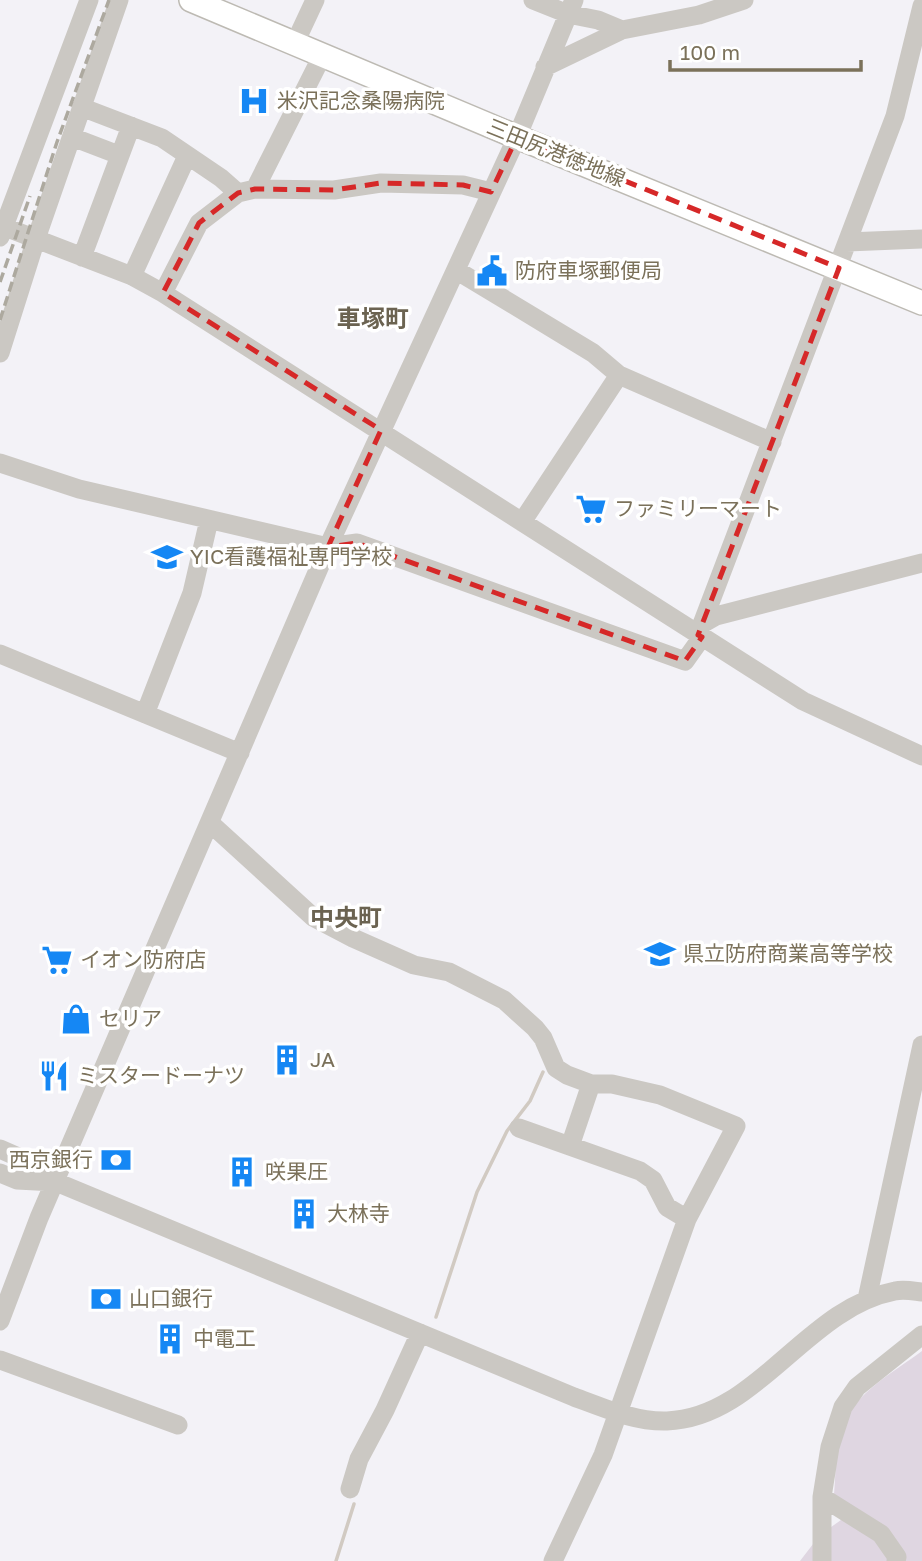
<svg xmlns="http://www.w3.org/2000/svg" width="922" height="1561" font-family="'Golos Text','Noto Sans JP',sans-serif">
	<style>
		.green { fill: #dfd6e1 }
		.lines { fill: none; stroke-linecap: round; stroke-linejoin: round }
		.stream { stroke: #d1cac2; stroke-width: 3.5 }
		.major-casing { stroke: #bdbab3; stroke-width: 26 }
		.minor { stroke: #cbc8c3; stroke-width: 19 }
		.major { stroke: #fff; stroke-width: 23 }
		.rail { stroke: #ada99f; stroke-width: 3.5; stroke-dasharray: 10 5; stroke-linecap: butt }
		.marked { fill: none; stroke: #d62828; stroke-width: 5; stroke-dasharray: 14 9; stroke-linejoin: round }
		.labels { text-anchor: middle; stroke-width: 7; stroke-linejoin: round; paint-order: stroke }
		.poi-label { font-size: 21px; fill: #7b715a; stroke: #fff; text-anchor: start }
		.street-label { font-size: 21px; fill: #7b715a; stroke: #fff }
		.quarter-label { font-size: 24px; font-weight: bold; fill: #6b6351; stroke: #fff }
	</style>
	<rect width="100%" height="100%" fill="#f3f2f7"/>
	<path class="green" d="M922,1351v210h-122l20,-26 35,-25 -21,-15c2,-19 1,-48 7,-65 11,-36 53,-58 81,-79z"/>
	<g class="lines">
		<path class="stream" d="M436,1317l41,-125 30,-61 23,-30 13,-29
			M336,1561l18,-57"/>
		<g class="major-casing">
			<path id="major" d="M191,0l326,137 405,166"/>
		</g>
		<path class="minor" d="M533,0l35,14 30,6 24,10
			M294,45l21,-45
			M545,67l77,-37 77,-15 45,-15
			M81,107l81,31 59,40 17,15
			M72,137l47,18
			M255,189l67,-133
			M0,225l132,51 31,17 640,408 119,55
			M0,237l89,-237
			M847,242l75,-3
			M82,257l49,-131
			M456,270l137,83 26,22 153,67
			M132,276l55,-120
			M163,293l36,-70 39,-30 17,-4 79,1 47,-7 82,2 28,7
			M0,353l36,-114 83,-239
			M0,463l79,26 249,58 29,-4 328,118 17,-24
			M522,522l97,-147
			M702,624l14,-8 206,-53
			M696,633l6,-9 193,-508 27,-110
			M0,654l240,99
			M145,714l47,-121 17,-73
			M210,823l103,94 40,21 61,27 35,7 55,28 31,28 8,10 13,30 11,7 24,9h21l48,11 76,31 -49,93 -84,236 -50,106
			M519,1128l121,43 13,9 14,27 20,12
			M570,1146l21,-62
			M0,1149l25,11 31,22 518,215c30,11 61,25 93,24 90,-3 139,-113 228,-130 9,-2 18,0 27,1
			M0,1173l17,7 38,2
			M867,1299l55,-254
			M0,1321l39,-103 289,-671 189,-410 57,-137
			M0,1360l178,65
			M350,1489l9,-30 26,-49 35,-77
			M822,1497l59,37 16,23 -1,4
			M822,1561v-64l8,-50 13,-40 14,-20 65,-52"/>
		<use href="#major" class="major"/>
		<path class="rail" d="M0,282l30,-86
			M0,320l57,-178 52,-142"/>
	</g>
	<path class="marked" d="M517,137l322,131 -141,367 4,2 -17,24 -328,-118 -29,4 53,-117 -218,-137 36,-70 39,-30 17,-4 79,1 47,-7 82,2 28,7z"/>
	<defs>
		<g id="hospital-bare" transform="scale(2.415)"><path d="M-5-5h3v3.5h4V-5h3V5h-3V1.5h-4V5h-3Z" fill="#1587f4" stroke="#fff" stroke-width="2.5" paint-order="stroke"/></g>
		<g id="civic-bare" transform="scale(2.415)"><path d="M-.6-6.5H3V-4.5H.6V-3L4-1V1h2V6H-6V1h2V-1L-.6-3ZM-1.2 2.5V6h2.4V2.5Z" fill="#1587f4" stroke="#fff" stroke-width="2.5" paint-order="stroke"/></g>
		<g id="supermarket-bare" transform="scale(2.415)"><path d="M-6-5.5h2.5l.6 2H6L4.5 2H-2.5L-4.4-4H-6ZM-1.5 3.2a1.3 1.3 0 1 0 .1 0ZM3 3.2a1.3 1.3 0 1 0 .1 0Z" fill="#1587f4" stroke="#fff" stroke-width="2.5" paint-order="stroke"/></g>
		<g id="university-bare" transform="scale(2.415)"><path d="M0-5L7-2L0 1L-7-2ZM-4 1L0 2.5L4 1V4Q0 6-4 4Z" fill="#1587f4" stroke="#fff" stroke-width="2.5" paint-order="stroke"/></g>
		<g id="school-bare" transform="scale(2.415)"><path d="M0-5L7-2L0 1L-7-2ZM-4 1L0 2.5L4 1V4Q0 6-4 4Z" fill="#1587f4" stroke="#fff" stroke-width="2.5" paint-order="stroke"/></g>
		<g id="shop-bare" transform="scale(2.415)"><path d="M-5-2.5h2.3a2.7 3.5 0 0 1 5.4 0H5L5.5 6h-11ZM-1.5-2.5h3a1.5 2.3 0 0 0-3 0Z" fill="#1587f4" stroke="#fff" stroke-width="2.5" paint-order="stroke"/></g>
		<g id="building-bare" transform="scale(2.415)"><path d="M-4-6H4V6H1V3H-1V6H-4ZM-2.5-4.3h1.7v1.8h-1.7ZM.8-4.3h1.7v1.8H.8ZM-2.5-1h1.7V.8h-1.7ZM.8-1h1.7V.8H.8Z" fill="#1587f4" stroke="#fff" stroke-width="2.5" paint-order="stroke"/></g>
		<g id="restaurant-bare" transform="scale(2.415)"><path d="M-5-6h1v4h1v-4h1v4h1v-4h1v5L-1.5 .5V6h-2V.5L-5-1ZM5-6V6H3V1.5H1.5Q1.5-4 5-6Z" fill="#1587f4" stroke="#fff" stroke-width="2.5" paint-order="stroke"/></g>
		<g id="bank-bare" transform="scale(2.415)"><path d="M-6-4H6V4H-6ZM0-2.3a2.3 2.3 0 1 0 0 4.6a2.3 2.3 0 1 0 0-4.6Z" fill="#1587f4" stroke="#fff" stroke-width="2.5" paint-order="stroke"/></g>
	</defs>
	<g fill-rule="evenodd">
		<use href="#hospital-bare" x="254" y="101"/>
		<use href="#civic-bare" x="492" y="271"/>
		<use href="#supermarket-bare" x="591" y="509"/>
		<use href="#university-bare" x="167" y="557"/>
		<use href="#school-bare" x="660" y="954"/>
		<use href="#supermarket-bare" x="57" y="960"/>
		<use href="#shop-bare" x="76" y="1019"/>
		<use href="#building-bare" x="287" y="1060"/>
		<use href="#restaurant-bare" x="54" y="1076"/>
		<use href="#bank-bare" x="116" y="1160"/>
		<use href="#building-bare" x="242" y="1172"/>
		<use href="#building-bare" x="304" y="1214"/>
		<use href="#bank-bare" x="106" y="1299"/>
		<use href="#building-bare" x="170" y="1339"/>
	</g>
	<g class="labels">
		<g class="poi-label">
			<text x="277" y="108">米沢記念桑陽病院</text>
			<text x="515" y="278">防府車塚郵便局</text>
			<text x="614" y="516">ファミリーマート</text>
			<text x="190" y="564">YIC看護福祉専門学校</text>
			<text x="683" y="961">県立防府商業高等学校</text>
			<text x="80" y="967">イオン防府店</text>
			<text x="99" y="1026">セリア</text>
			<text x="310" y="1067">JA</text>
			<text x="77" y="1083">ミスタードーナツ</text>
			<text x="93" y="1167" text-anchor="end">西京銀行</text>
			<text x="265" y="1179">咲果圧</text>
			<text x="327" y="1221">大林寺</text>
			<text x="129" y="1306">山口銀行</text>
			<text x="193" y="1346">中電工</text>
		</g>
		<g class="street-label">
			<text transform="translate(556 153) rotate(22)" y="7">三田尻港徳地線</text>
		</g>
		<g class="quarter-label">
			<text x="373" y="327">車塚町</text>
			<text x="346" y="926">中央町</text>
		</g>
	</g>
	<path d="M670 60v10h191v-10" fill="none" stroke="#7b715a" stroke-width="3.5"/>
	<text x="680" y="60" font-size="21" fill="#7b715a" stroke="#ffffff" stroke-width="5" paint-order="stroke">100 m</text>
</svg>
